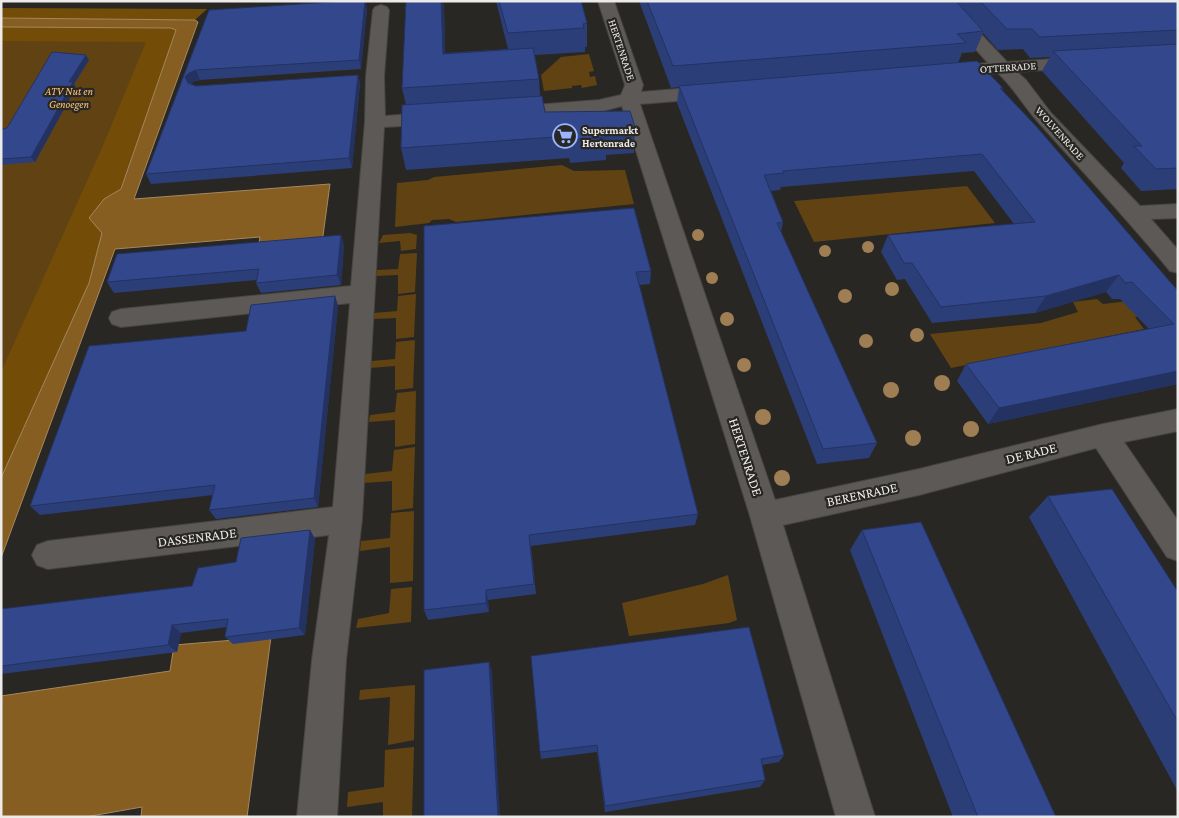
<svg xmlns="http://www.w3.org/2000/svg" width="1179" height="818" font-family="'Crimson Pro',serif">
	<style>
		.green { fill: #614213 }
		.forest { fill: #734c08 }
		.water { fill: #865e22; stroke: #a5885e }
		.lines { fill: none; stroke-linecap: round; stroke-linejoin: round }
		.minor-casing { stroke: #464542; stroke-width: 2 }
		.minor { fill: #5c5956; fill-rule: evenodd }
		.tree { fill: #9e7e52 }
		.wall { fill: #2c3e78 }
		.shaded-wall { fill: #243262 }
		.building { fill: #33488c; stroke: #243262 }
		.labels { text-anchor: middle; stroke-width: 4.5; stroke-linejoin: round; paint-order: stroke }
		.far-street-label { font-size: 11px; fill: #ecebe9; stroke: #292724 }
		.far-park-label { font-size: 11px; font-style: italic; fill: #fec577; stroke: #292724 }
		.far-poi-label { font-size: 11px; font-weight: bold; fill: #ecebe9; stroke: #292724; text-anchor: start }
		.street-label { font-size: 14px; fill: #ecebe9; stroke: #292724 }
	</style>
	<rect width="100%" height="100%" fill="#292724"/>
	<path class="green" d="M1,30l169,2 -169,378z
		M589,54l5,17 -5,1 1,5 5,-1 2,9 -15,3 -1,-3 -9,1v2l-28,3 -3,-16 20,-18z
		M562,165l12,6 51,-1 9,34 -178,18 -7,-3 -17,1 -3,3 -34,4 2,-44 31,-3 6,-3z
		M967,186l28,37 -181,19 -20,-41z
		M410,233l7,2 -1,14 -15,2 -1,-10 -21,2 4,-8z
		M417,253l-2,39 -17,2v-19l-22,1 1,-6 21,-1 2,-15z
		M416,294l-2,43 -18,2v-21l-23,1 1,-6 23,-2 1,-15z
		M1155,298l11,13 -31,6 9,12 -193,39 -21,-34 111,-11 37,-11 -5,-10 24,-3 6,5z
		M415,340l-2,48 -18,2v-24l-25,2 1,-7 24,-2 1,-17z
		M416,391l-1,53 -20,3v-27l-26,2 1,-7 25,-3 2,-19z
		M415,447l-2,61 -21,3v-30l-28,2 1,-9 27,-3 2,-21z
		M414,511l-1,70 -23,2v-36l-30,4 1,-10 29,-3 1,-25z
		M728,575l9,45 -8,3 -100,13 -7,-33 81,-19z
		M412,587l-1,35 -55,6 2,-9 31,-6 2,-24z
		M415,685l-1,55 -26,5 2,-48 -31,3 1,-10z
		M414,747l-2,70h-29v-15l-36,5 1,-15 36,-5 1,-37z"/>
	<path class="forest" d="M1,8l206,1 -12,11 -194,-2z
		M1,27l170,1 5,2 -55,159 -17,10 -2,34 -13,50 -88,195v-106l101,-224 44,-106 -145,-1z"/>
	<path class="water" d="M1,18l194,2 3,2 -64,177 196,-15 -8,59 -64,6 2,-12 -145,12 -114,309v-80l88,-195 13,-50 -13,-15 15,-19 17,-10 55,-159 -5,-2 -170,-1z
		M271,637l-24,180h-106l1,-10 -57,10h-84v-121l169,-25 4,-26z"/>
	<g class="lines">
		<g class="minor-casing">
			<path id="minor" d="M598,1h16l29,84 -2,7 74,-6 7,2 2,4 -2,4 -7,2 -75,6 135,396 144,-31 184,-45 75,-15v22l-54,11 54,79v40l-11,-4 -71,-109 -177,47 -136,30 92,292h-39l-86,-301 -128,-410 -23,6 -92,7 -7,-2 -3,-4 3,-4 7,-2 92,-7 22,-5 4,-10z
				M933,1h17l57,61 77,-5 6,1 3,4 -3,4 -6,1 -67,5 9,8 25,33 89,93 38,-2v14l-27,1 27,31v23l-8,-2c-42,-51 -87,-99 -131,-148 -15,-16 -24,-34 -41,-50l-51,3 -6,-1 -3,-4 3,-4 47,-4z
				M381,5l6,2 2,3 -5,66 1,40 54,-4 7,2 3,4 -3,4 -7,2 -55,3 -22,392 -16,141 -9,157h-40l15,-157 17,-125 -281,34 -11,-4 -5,-10 5,-10 11,-4 285,-34 17,-204 -229,24 -9,-3 -3,-6 3,-6 9,-3 230,-23 14,-164 1,-46 7,-66 2,-3z"/>
		</g>
		<use href="#minor" class="minor"/>
	</g>
	<g class="tree">
		<circle cx="698" cy="235" r="6"/>
		<circle cx="868" cy="247" r="6"/>
		<circle cx="825" cy="251" r="6"/>
		<circle cx="712" cy="278" r="6"/>
		<circle cx="892" cy="289" r="7"/>
		<circle cx="845" cy="296" r="7"/>
		<circle cx="727" cy="319" r="7"/>
		<circle cx="917" cy="335" r="7"/>
		<circle cx="866" cy="341" r="7"/>
		<circle cx="744" cy="365" r="7"/>
		<circle cx="942" cy="383" r="8"/>
		<circle cx="891" cy="390" r="8"/>
		<circle cx="763" cy="417" r="8"/>
		<circle cx="971" cy="429" r="8"/>
		<circle cx="913" cy="438" r="8"/>
		<circle cx="782" cy="478" r="8"/>
	</g>
	<path class="wall" d="M365,1l2,8 -6,60 -161,11 -7,2 -2,3 5,1 162,-11 2,9 -8,84 -201,16 -5,-10 63,-164z
		M496,1h85l6,22v24h-2v5l-50,3 4,24 1,17 5,16 90,19 -1,22 -28,2v5l-36,3 -1,-5 -163,12 -5,-22 5,-43 -4,-17 42,-80 1,45 63,-4z
		M639,1h539v188l-37,2 -20,-23 3,-5 -82,-92 8,-14 -20,1 -7,-9 -25,1 -15,-17 -8,19 -13,1 -4,10 45,25 -1,2 176,201v93l-190,40 -31,-43 9,-17 183,-35 -29,-30h-8l-6,-7 -71,21 -103,10 -27,-44 -8,1 -16,-28 7,-17 126,-11 -40,-53 -193,16 -1,3 -9,1 12,31 -2,10 96,211 -8,15 -52,6 -140,-361 2,-16 -8,1z
		M89,60l-15,24 2,3 -41,75 -34,3v-34l6,-3z
		M424,226l227,45 -1,13 -11,1 59,229 -3,11 -164,21 5,48 -48,6 1,12 -61,8 -4,-10z
		M341,235l3,11 -3,39 -80,8 -5,-10v-3l-142,13 -7,-11z
		M335,296l3,10 -20,201 -102,12 -7,-9 4,-15 -173,20 -10,-9 216,-175z
		M1048,496l130,96v200l-149,-275z
		M310,530l5,9 -10,96 -72,9 -8,-7 2,-10 -46,6 -4,19 -176,22v-65l191,-23z
		M862,530l194,287h-103l-103,-267z
		M531,656l253,99 -5,7 -17,3 3,15 -5,7 -155,25 -8,-60 -56,7 -1,-7z"/>
	<path class="shaded-wall" d="M365,1l2,8 -6,60 -2,-9z
		M441,1h2l1,7 2,69 -3,-23z
		M86,55l3,5 -15,24 2,3 -41,75 -4,-5 38,-75z
		M196,70l4,10 -7,2 -3,5 -5,-10 4,-4z
		M358,75l2,9 -8,84 -3,-10z
		M341,235l3,11 -3,39 -4,-10z
		M1119,275l-13,17 -71,21 11,-17z
		M335,296l3,10 -20,201 -4,-9z
		M1178,371v13l-190,40 11,-16z
		M310,530l5,9 -10,96 -6,-7z
		M486,590l2,10 1,12 -3,-9z
		M172,625l9,8 -4,19 -9,-7z
		M489,662l3,9 8,146h-2z"/>
	<path class="building" d="M347,1h18l-6,59 -163,10 -7,3 -4,4 3,6 8,3 162,-11 -9,83 -203,16 63,-164z
		M406,1h35l2,53 90,-6 6,31 -137,9z
		M499,1h82l6,22 -4,1 1,4 -76,5z
		M647,1h309l27,30 -26,3 9,9 -293,23z
		M980,1h198v29l-138,7 -8,-8h-25z
		M1178,44v124l-22,1 -22,-23h8l-89,-95z
		M52,52l34,3 -17,27h4l-42,75 -30,2v-28l2,-2 4,-1z
		M977,61l26,27h-3l36,38 142,165v80l-179,37 -33,-44 208,-40 -42,-42 -7,1 -6,-8 -73,21 -105,11 -29,-44h-8l-16,-28 147,-13 -53,-68 -199,17 1,2 -20,2 19,47 -6,1 100,220 -54,6 -144,-363z
		M542,96l3,16 85,-1 5,16v4l-30,2 1,4 -37,3v-4l-168,12 1,-43z
		M634,208l17,63 -15,1 62,242 -169,21 5,49 -48,6v13l-62,7v-384z
		M341,235l-4,40 -81,8 3,-14 -152,13 10,-28z
		M335,296l-21,202 -105,12 6,-25 -185,21 59,-160 157,-15 5,-26z
		M1112,489l66,103v130l-130,-226z
		M921,522l135,295h-78l-116,-287z
		M310,530l-11,98 -74,9 3,-18 -56,6 -4,20 -167,21v-57l191,-23 6,-18 38,-6 5,-24z
		M749,627l35,128 -23,4 4,21 -160,26 -8,-61 -57,7 -9,-96z
		M489,662l9,155h-74v-147z"/>
	<defs>
		<g id="supermarket-ring" transform="scale(1.25)"><circle r="9.5" fill="#292724" stroke="#9ab5fd" stroke-width="1.5"/><path d="M-6-5.5h2.5l.6 2H6L4.5 2H-2.5L-4.4-4H-6ZM-1.5 3.2a1.3 1.3 0 1 0 .1 0ZM3 3.2a1.3 1.3 0 1 0 .1 0Z" fill="#9ab5fd"/></g>
	</defs>
	<g fill-rule="evenodd">
		<use href="#supermarket-ring" x="565" y="136"/>
	</g>
	<g class="labels">
		<g class="far-street-label">
			<text transform="translate(622 50) rotate(72)" y="4">HERTENRADE</text>
			<text transform="translate(1008 67) rotate(-4)" y="4">OTTERRADE</text>
			<text transform="translate(1060 133) rotate(48)" y="4">WOLVENRADE</text>
		</g>
		<g class="far-park-label">
			<text x="69" y="95">ATV Nut en<tspan x="69" dy="13">Genoegen</tspan></text>
		</g>
		<g class="far-poi-label">
			<text x="582" y="134">Supermarkt<tspan x="582" dy="13">Hertenrade</tspan></text>
		</g>
		<g class="street-label">
			<text transform="translate(1031 453) rotate(-14)" y="5">DE RADE</text>
			<text transform="translate(746 457) rotate(72)" y="5">HERTENRADE</text>
			<text transform="translate(862 494) rotate(-12)" y="5">BERENRADE</text>
			<text transform="translate(197 537) rotate(-7)" y="5">DASSENRADE</text>
		</g>
	</g>
	<rect width="1179" height="818" fill="none" stroke="#ecebe9" stroke-width="5"/>
</svg>
